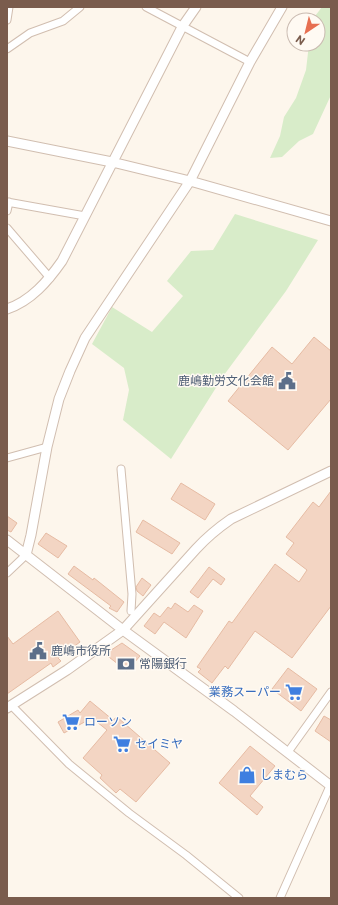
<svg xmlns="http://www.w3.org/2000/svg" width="338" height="905" font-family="Commissioner,'Noto Sans JP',sans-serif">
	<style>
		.green { fill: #d8ecc9 }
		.building { fill: #f3d5c3; stroke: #e6bba3 }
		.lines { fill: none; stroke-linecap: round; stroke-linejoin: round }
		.minor-casing { stroke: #d1beb0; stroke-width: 9 }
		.tertiary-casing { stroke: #d1beb0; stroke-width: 11 }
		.minor { stroke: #fff; stroke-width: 7 }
		.tertiary { stroke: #fff; stroke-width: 9 }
		.labels { text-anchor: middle; stroke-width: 3; stroke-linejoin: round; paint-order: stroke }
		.service-label { font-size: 12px; fill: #4e5e75; stroke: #fffaf3; text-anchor: start }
		.shop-label { font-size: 12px; fill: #366cbe; stroke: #fffaf3; text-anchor: start }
	</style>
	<rect width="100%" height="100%" fill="#fdf6ec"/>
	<path class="green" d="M322,7h9v88l-18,39 -14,7 -17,16 -12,1 10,-22 4,-19 12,-19 10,-28 3,-26h9v-24h-6z
		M235,214l83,26 -32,51 -62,84 -53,84 -48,-39 6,-30 -5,-22 -32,-24 20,-37 40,25 31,-36 -16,-15 24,-30 22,-1z"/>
	<path class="building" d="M314,337l17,14v48l-43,51 -60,-49 44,-54 20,17z
		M181,483l34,21 -10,16 -34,-21z
		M331,491v115l-39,52 -37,-27 -27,38 -3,-3 -13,17 -14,-11 3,-3 -4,-2 32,-46 3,2 43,-59 24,18 8,-12 -21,-16 8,-11 -8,-6 27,-35 6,5z
		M7,516l10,7 -6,9 -4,-2z
		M143,520l37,23 -8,11 -36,-22z
		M46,533l21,13 -9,12 -20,-14z
		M74,566l19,14 1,-2 30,24 -7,10 -8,-4 2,-2 -43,-32z
		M209,567l16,12 -4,6 -8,-6 -15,19 -8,-6z
		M142,578l9,7 -8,11 -6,-5 -1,-4z
		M175,603l13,9 6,-7 9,6 -17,27 -22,-16 -9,12 -11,-8 10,-13 6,4 8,-10 3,2z
		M58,611l22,31 -22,16 3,3 -8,6 -2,-4 -44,31v-58l6,8z
		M122,643l18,13 -13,15 -22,-17z
		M288,668l29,21 -16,22 -29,-22z
		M90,701l23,19 4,-3 53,46 -34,39 -16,-13 -4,4 -16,-15 2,-3 -19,-17 24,-28 -15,-12 -28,15 -6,-11 20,-12 2,3z
		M324,716l7,4v22l-16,-11z
		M250,746l25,20 -25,30 13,11 -6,8 -38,-32z"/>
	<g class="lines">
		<g class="minor-casing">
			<path id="minor" d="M146,7l104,55
				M7,20l2,-13
				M7,49l23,-16 33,-12 17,-14
				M7,202l78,14
				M7,211l2,-9
				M7,228l43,50
				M7,458l40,-11
				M121,469l11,125 -1,17
				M7,573l19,-18
				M12,706l57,58 60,49 57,42 53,43
				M288,752l43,-60
				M280,898l50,-112"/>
		</g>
		<g class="tertiary-casing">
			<path id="tertiary" d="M7,141l105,21 78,19 141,40
				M7,309c24,-8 41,-28 55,-48l120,-234 14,-20
				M7,540l116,90 111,81 97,75
				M26,555l5,-20 16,-88 12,-48 11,-28 15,-33 105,-157 60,-119 32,-55
				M7,708l60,-38 56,-40 73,-81c11,-12 22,-21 35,-30l100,-48"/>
		</g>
		<use href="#minor" class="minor"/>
		<use href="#tertiary" class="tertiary"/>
	</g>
	<defs>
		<g id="civic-bare" transform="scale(1.38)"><path d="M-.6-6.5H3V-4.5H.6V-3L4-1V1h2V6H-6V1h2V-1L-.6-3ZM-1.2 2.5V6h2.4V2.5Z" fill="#5c6f8a" stroke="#fffaf3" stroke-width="2.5" paint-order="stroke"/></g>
		<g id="bank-bare" transform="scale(1.38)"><path d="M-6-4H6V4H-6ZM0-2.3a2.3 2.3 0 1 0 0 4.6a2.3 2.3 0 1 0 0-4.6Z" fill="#5c6f8a" stroke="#fffaf3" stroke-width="2.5" paint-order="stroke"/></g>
		<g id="supermarket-bare" transform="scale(1.38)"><path d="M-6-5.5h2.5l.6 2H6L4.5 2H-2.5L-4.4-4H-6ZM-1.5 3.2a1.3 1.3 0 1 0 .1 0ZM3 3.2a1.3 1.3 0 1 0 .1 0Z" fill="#3f7fe0" stroke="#fffaf3" stroke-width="2.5" paint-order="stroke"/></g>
		<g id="shop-bare" transform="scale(1.38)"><path d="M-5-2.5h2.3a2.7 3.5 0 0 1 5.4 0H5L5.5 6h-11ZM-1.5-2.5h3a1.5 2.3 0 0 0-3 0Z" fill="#3f7fe0" stroke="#fffaf3" stroke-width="2.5" paint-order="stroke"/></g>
	</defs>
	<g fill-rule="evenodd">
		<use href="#civic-bare" x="287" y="381"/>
		<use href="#civic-bare" x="38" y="651"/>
		<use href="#bank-bare" x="126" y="664"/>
		<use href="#supermarket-bare" x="294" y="692"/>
		<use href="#supermarket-bare" x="71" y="722"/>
		<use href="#supermarket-bare" x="122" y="744"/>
		<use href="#shop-bare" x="247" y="775"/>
	</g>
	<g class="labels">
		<g class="service-label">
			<text x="274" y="385" text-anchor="end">鹿嶋勤労文化会館</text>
			<text x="51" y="655">鹿嶋市役所</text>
			<text x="139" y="668">常陽銀行</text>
		</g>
		<g class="shop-label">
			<text x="281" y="696" text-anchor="end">業務スーパー</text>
			<text x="84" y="726">ローソン</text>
			<text x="135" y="748">セイミヤ</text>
			<text x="260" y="779">しまむら</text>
		</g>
	</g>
	<rect width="338" height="905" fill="none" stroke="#7a5c4d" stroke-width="16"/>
	<g transform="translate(306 32) rotate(215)"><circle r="19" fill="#fffaf3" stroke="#cabbb1"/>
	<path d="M0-3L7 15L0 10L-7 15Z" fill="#e76f51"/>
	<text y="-6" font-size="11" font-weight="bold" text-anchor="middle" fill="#7a5c4d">N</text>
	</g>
</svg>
